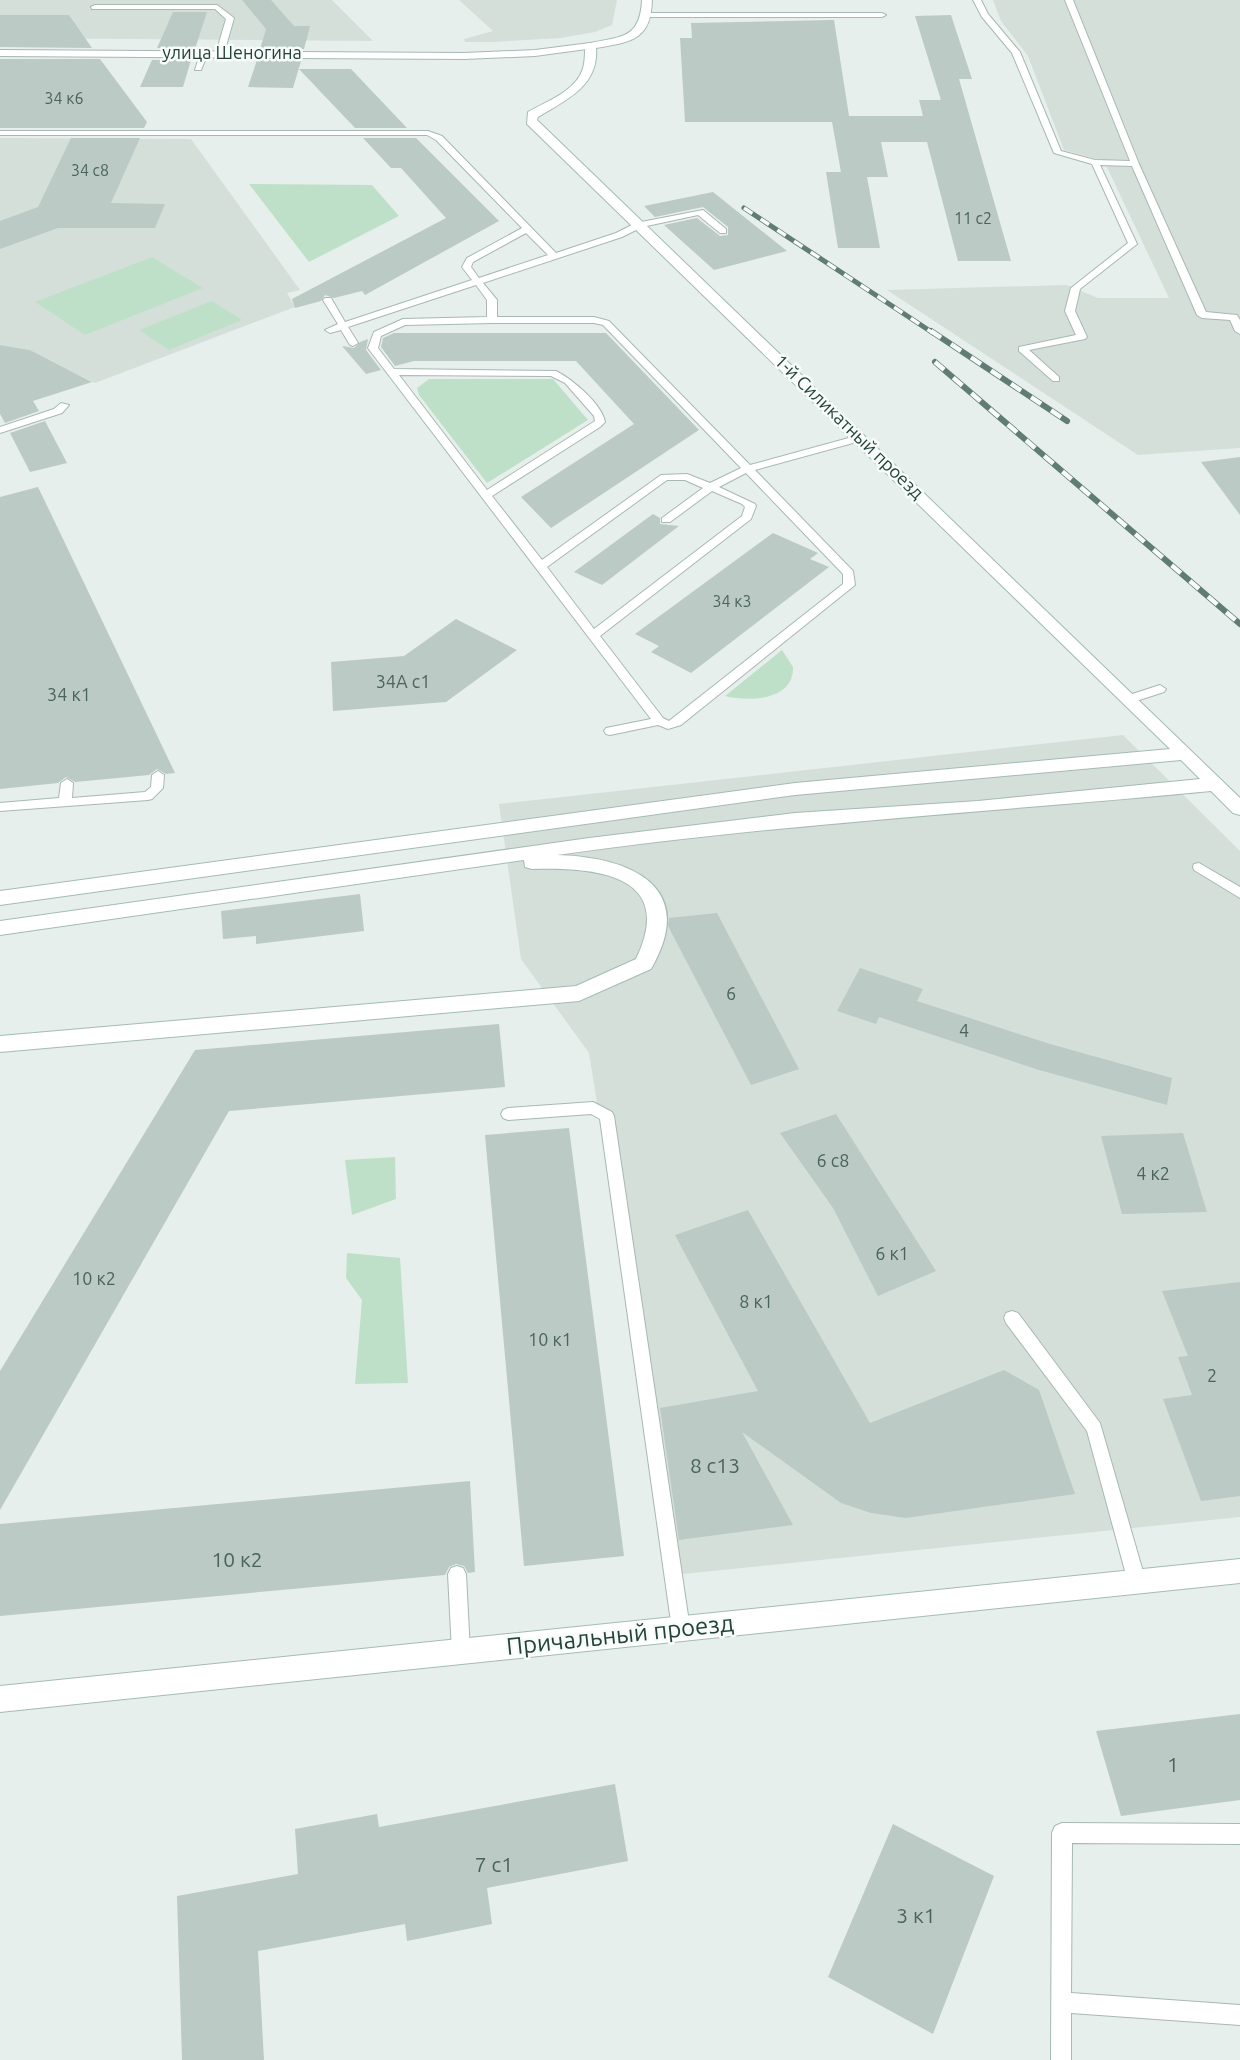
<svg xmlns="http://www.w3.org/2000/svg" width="1240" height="2060" font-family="Ubuntu,sans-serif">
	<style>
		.built { fill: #d4dfda }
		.green { fill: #bfe0c8 }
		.building { fill: #bbcac4 }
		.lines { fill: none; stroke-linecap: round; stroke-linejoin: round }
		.lane-casing { stroke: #a8b8b2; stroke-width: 2 }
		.street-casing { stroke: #a8b8b2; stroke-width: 2 }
		.secondary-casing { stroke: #a4bbb3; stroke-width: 2 }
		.lane { fill: #fff; fill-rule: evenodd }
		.street { fill: #fff; fill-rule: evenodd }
		.secondary { fill: #fff; fill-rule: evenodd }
		.rail-far1-casing { stroke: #5f7d75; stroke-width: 5 }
		.rail-casing { stroke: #5f7d75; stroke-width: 6 }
		.rail-far1 { stroke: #f7fbf9; stroke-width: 3.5; stroke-dasharray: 10; stroke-linecap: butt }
		.rail { stroke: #f7fbf9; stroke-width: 4.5; stroke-dasharray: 12; stroke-linecap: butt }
		.labels { text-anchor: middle; stroke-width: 5; stroke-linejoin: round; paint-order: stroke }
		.far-number-label { font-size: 16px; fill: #4a645c }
		.far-street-label { font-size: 18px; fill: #24423a; stroke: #f7fbf9 }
		.number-label { font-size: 18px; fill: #4a645c }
		.near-number-label { font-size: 21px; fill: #4a645c }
		.near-street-label { font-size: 24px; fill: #24423a; stroke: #f7fbf9 }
	</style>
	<rect width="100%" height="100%" fill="#e6efeb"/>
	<path class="built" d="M0,0h332l41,41 -373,-3z
		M459,0h158l-5,25 -17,7 -34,6 -68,4h-28l-1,-3 29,-8z
		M993,0h247v448l-102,7 -251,-165 180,-5 31,13h71l-65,-137 -40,-11 -36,-94 -27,-35z
		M0,138l191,1 109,151 -13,3 8,14 -200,76 -65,-33 -30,-5z
		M1123,735l117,116v666l-567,58 -84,-522 -68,-94 -22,-155z"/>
	<path class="green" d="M249,184l123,1 27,31 -90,46z
		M152,257l51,31 -118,47 -50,-33z
		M212,301l30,19 -73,30 -30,-20z
		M429,379h124l35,41 -101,63 -68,-88 -2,-7z
		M782,650l11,17c1,34 -44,35 -68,29z
		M395,1157l1,42 -44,16 -7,-55z
		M347,1253l53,5 8,125 -53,1 7,-84 -16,-22z"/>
	<path class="building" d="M242,0h29l23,26h16l-6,23h-44l6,-20z
		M173,12h34l-12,37 -38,-1z
		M0,15h69l23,33 -92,-1z
		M951,15l21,64h-13l52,182h-53l-31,-119h-46l7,35h-21l13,71h-42l-12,-76h15l-9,-50h-147l-5,-84h12l-1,-15 143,-3 15,96h74l-4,-16h22l-26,-84z
		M0,59h100l47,63 -3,6h-144z
		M152,60h39l-8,27h-43z
		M257,60l44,1 -8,27 -45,-1z
		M299,69h52l56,59h-52z
		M71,138h69l-29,65 54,1 -10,24h-97l-58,21v-28l38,-14z
		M363,138h53l83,83 -134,74 -3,-4 -28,7 -9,-3 -4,6 -26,7 -3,-9 154,-81 -45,-50h-10z
		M713,192l74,59 -73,19 -50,-45 33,-7 23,18 8,-1v-8l-25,-20 -48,10 -11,-11z
		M394,333h212l93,97 -148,98 -30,-31 113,-73 -58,-63h-162l-19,5 -14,-19 2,-9z
		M368,339l-2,11 15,20 -15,4 -24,-28 12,2 6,-6z
		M0,345l30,5 62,32 -59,19 6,10 -34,12 -5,-9z
		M45,421l22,42 -37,9 -20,-39z
		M1240,457v58l-39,-53z
		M38,487l26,54 111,232 -9,1 -9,-5 -8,6 -74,7 -9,-5 -8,6 -58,6v-292z
		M653,514l7,4v6l19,2 -77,59 -28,-13z
		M773,533l45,20 -8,6 19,8 -138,106 -40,-21 8,-6 -24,-12z
		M456,619l61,31 -71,52 -113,9 -2,-49 73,-6z
		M360,894l4,37 -108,13v-8l-33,3 -2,-28z
		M717,913l82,156 -48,16 -83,-159 1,-8z
		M860,968l63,21 -6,12 133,43 122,34 -5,27 -128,-35 -160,-53 -3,7 -39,-13z
		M499,1024l6,63 -276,24 -229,399v-139l195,-321z
		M836,1114l100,157 -58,25 -45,-88 -53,-75z
		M569,1128l55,428 -100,10 -39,-431z
		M1183,1133l24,79 -85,2 -21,-78z
		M748,1210l122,213 134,-53 35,20 36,104 -169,24 -35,-5 -30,-10 -99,-71 51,93 -114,15 -19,-132 98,-17 -83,-156z
		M1240,1282v214l-39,5 -38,-102 29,-4 -14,-38 10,-1 -26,-65z
		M470,1481l5,91 -7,1 -4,-7 -8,-2 -7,3 -4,8 -445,41v-92z
		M1240,1714v86l-119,16 -25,-85z
		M615,1784l13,77 -141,27 5,36 -85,17 -2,-17 -147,27 6,109h-82l-5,-164 121,-22 -3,-45 82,-15 2,13z
		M893,1824l101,52 -61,158 -105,-57z"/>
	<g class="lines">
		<g class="lane-casing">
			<path id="lane" d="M973,0h8l7,14 32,38 41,99 34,9 35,1 -65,-161h8l66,164 67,148 31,3 3,5v14l-5,-3 -5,-11 -28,-2 -5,-3 -65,-149 -32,-1 37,79 -57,45 -5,22 12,26 -2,2 -56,11 30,27v4h-6l-34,-30v-4l57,-12 -11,-24 6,-23 57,-45 -36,-79 -38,-11 -42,-100 -30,-36z
				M95,5h122l17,13 -10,35 -4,2 -4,-2 10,-34 -11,-10h-123l-1,-2z
				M648,13h234l4,2 -4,2h-237l-1,-2z
				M201,51l7,2 -7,17h-6z
				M0,131h428l14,5 114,117 60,-20 20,-10 67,-13 23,19v4h-6l-22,-18 -56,12 -20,10 -139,46 14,17v17h97l15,4 141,144 106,-29h8v4l-109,30 98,101 2,14 -174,140 -13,4 -10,-4 -48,10 -4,-1 -2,-3 2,-3 45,-9 -283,-371 6,-16 29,-13 84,-2v-17l-11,-15 -128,42 10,16 -5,3 -3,-1 -9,-15 -11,3 -5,-3 13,-6 -15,-24 2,-2h6l14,24 127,-42 -10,-13 5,-9 55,-30 -86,-88 -9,-5h-427zM526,233l22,22 -69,23 -8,-11 2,-5zM492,323h102l9,2 138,143 -31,15 -23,-9 -26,1 -119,85 -50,-64 108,-69 5,-5c-3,-18 -33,-43 -49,-51l-162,-2 -16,-21 3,-12 24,-11zM399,375l152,1 14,7 29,33 1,5 -108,69zM746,473l97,101v10l-174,137 -6,-3 -63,-82 151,-117 5,-13 -1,-2 -36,-17zM667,480h18l18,8 -41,30v4h8l42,-31 30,13 3,3 -3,9 -148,113 -47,-62z
				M61,403l8,2 -7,8 -62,20v-6l54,-18z
				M1160,685l6,4 -2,3 -34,11 -6,-4 2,-3z
				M158,771l6,4 -1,13 -11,11 -4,1 -148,11v-8l59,-5 2,-15 6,-4 6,4 -1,15 73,-6 6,-5 1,-12z
				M1199,863l41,24v11l-46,-28 -1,-3 1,-3z
				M593,1102l19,10 2,4 76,513 -3,6 -6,3 -6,-3 -3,-6 -72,-510 -9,-5 -83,6 -5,-2 -2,-4 2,-4 5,-2z
				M1012,1311l6,2 82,110 46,159 -3,6 -6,2 -6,-2 -3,-6 -41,-151 -81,-108 -2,-5 2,-5z
				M457,1566l6,2 3,6 4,78 -3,6 -6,3 -6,-3 -3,-6 -4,-78 3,-6z
				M1062,1823l178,1v20l-168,-1 -1,150 169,12v20l-169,-12v47h-20l1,-227 3,-7z"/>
		</g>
		<g class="street-casing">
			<path id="street" d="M590,43l6,3 -2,2 -59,8 -71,3 -464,-3v-6l464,3 71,-3z"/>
		</g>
		<g class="secondary-casing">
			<path id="secondary" d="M642,0h10c-1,41 -22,42 -56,48 3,38 -30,52 -58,69l-1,3 703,678v17l-7,-2 -22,-22c-218,21 -437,33 -654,64 73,2 142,31 94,114l-72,32 -579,51v-16l576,-50 60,-27c41,-85 -41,-92 -104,-90l-7,-2 -1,-7 -524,75v-14l589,-83 206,-25 183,-12 222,-22 -19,-19 -386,35 -795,110v-14l795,-108 375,-34 -643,-625 1,-12c17,-10 46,-20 54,-41 4,-9 2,-19 4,-27 33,-8 54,-3 56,-44z
				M1240,1559v24l-1240,129v-26z"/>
		</g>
		<use href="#lane" class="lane"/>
		<use href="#street" class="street"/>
		<use href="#secondary" class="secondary"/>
		<g class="rail-far1-casing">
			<path id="rail-far1" d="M744,208l189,125"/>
		</g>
		<g class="rail-casing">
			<path id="rail" d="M931,331l136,90
				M935,362l305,262"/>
		</g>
		<use href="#rail-far1" class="rail-far1"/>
		<use href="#rail" class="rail"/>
	</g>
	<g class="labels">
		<g class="far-number-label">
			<text x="64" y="104">34 к6</text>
			<text x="90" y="176">34 с8</text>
			<text x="973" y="224">11 с2</text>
			<text x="732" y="607">34 к3</text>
		</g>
		<g class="far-street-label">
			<text x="232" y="59">улица Шеногина</text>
			<text transform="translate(849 427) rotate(44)" y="6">1-й Силикатный проезд</text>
		</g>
		<g class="number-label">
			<text x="403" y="688">34А с1</text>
			<text x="69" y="701">34 к1</text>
			<text x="731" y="1000">6</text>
			<text x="964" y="1037">4</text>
			<text x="833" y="1167">6 с8</text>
			<text x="1153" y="1180">4 к2</text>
			<text x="892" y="1260">6 к1</text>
			<text x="94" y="1285">10 к2</text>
			<text x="756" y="1308">8 к1</text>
			<text x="550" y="1346">10 к1</text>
			<text x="1212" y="1382">2</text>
		</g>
		<g class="near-number-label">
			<text x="715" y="1473">8 с13</text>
			<text x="237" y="1567">10 к2</text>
			<text x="1173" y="1772">1</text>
			<text x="494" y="1872">7 с1</text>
			<text x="916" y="1923">3 к1</text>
		</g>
		<g class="near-street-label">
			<text transform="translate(620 1635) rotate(-6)" y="8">Причальный проезд</text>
		</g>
	</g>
</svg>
